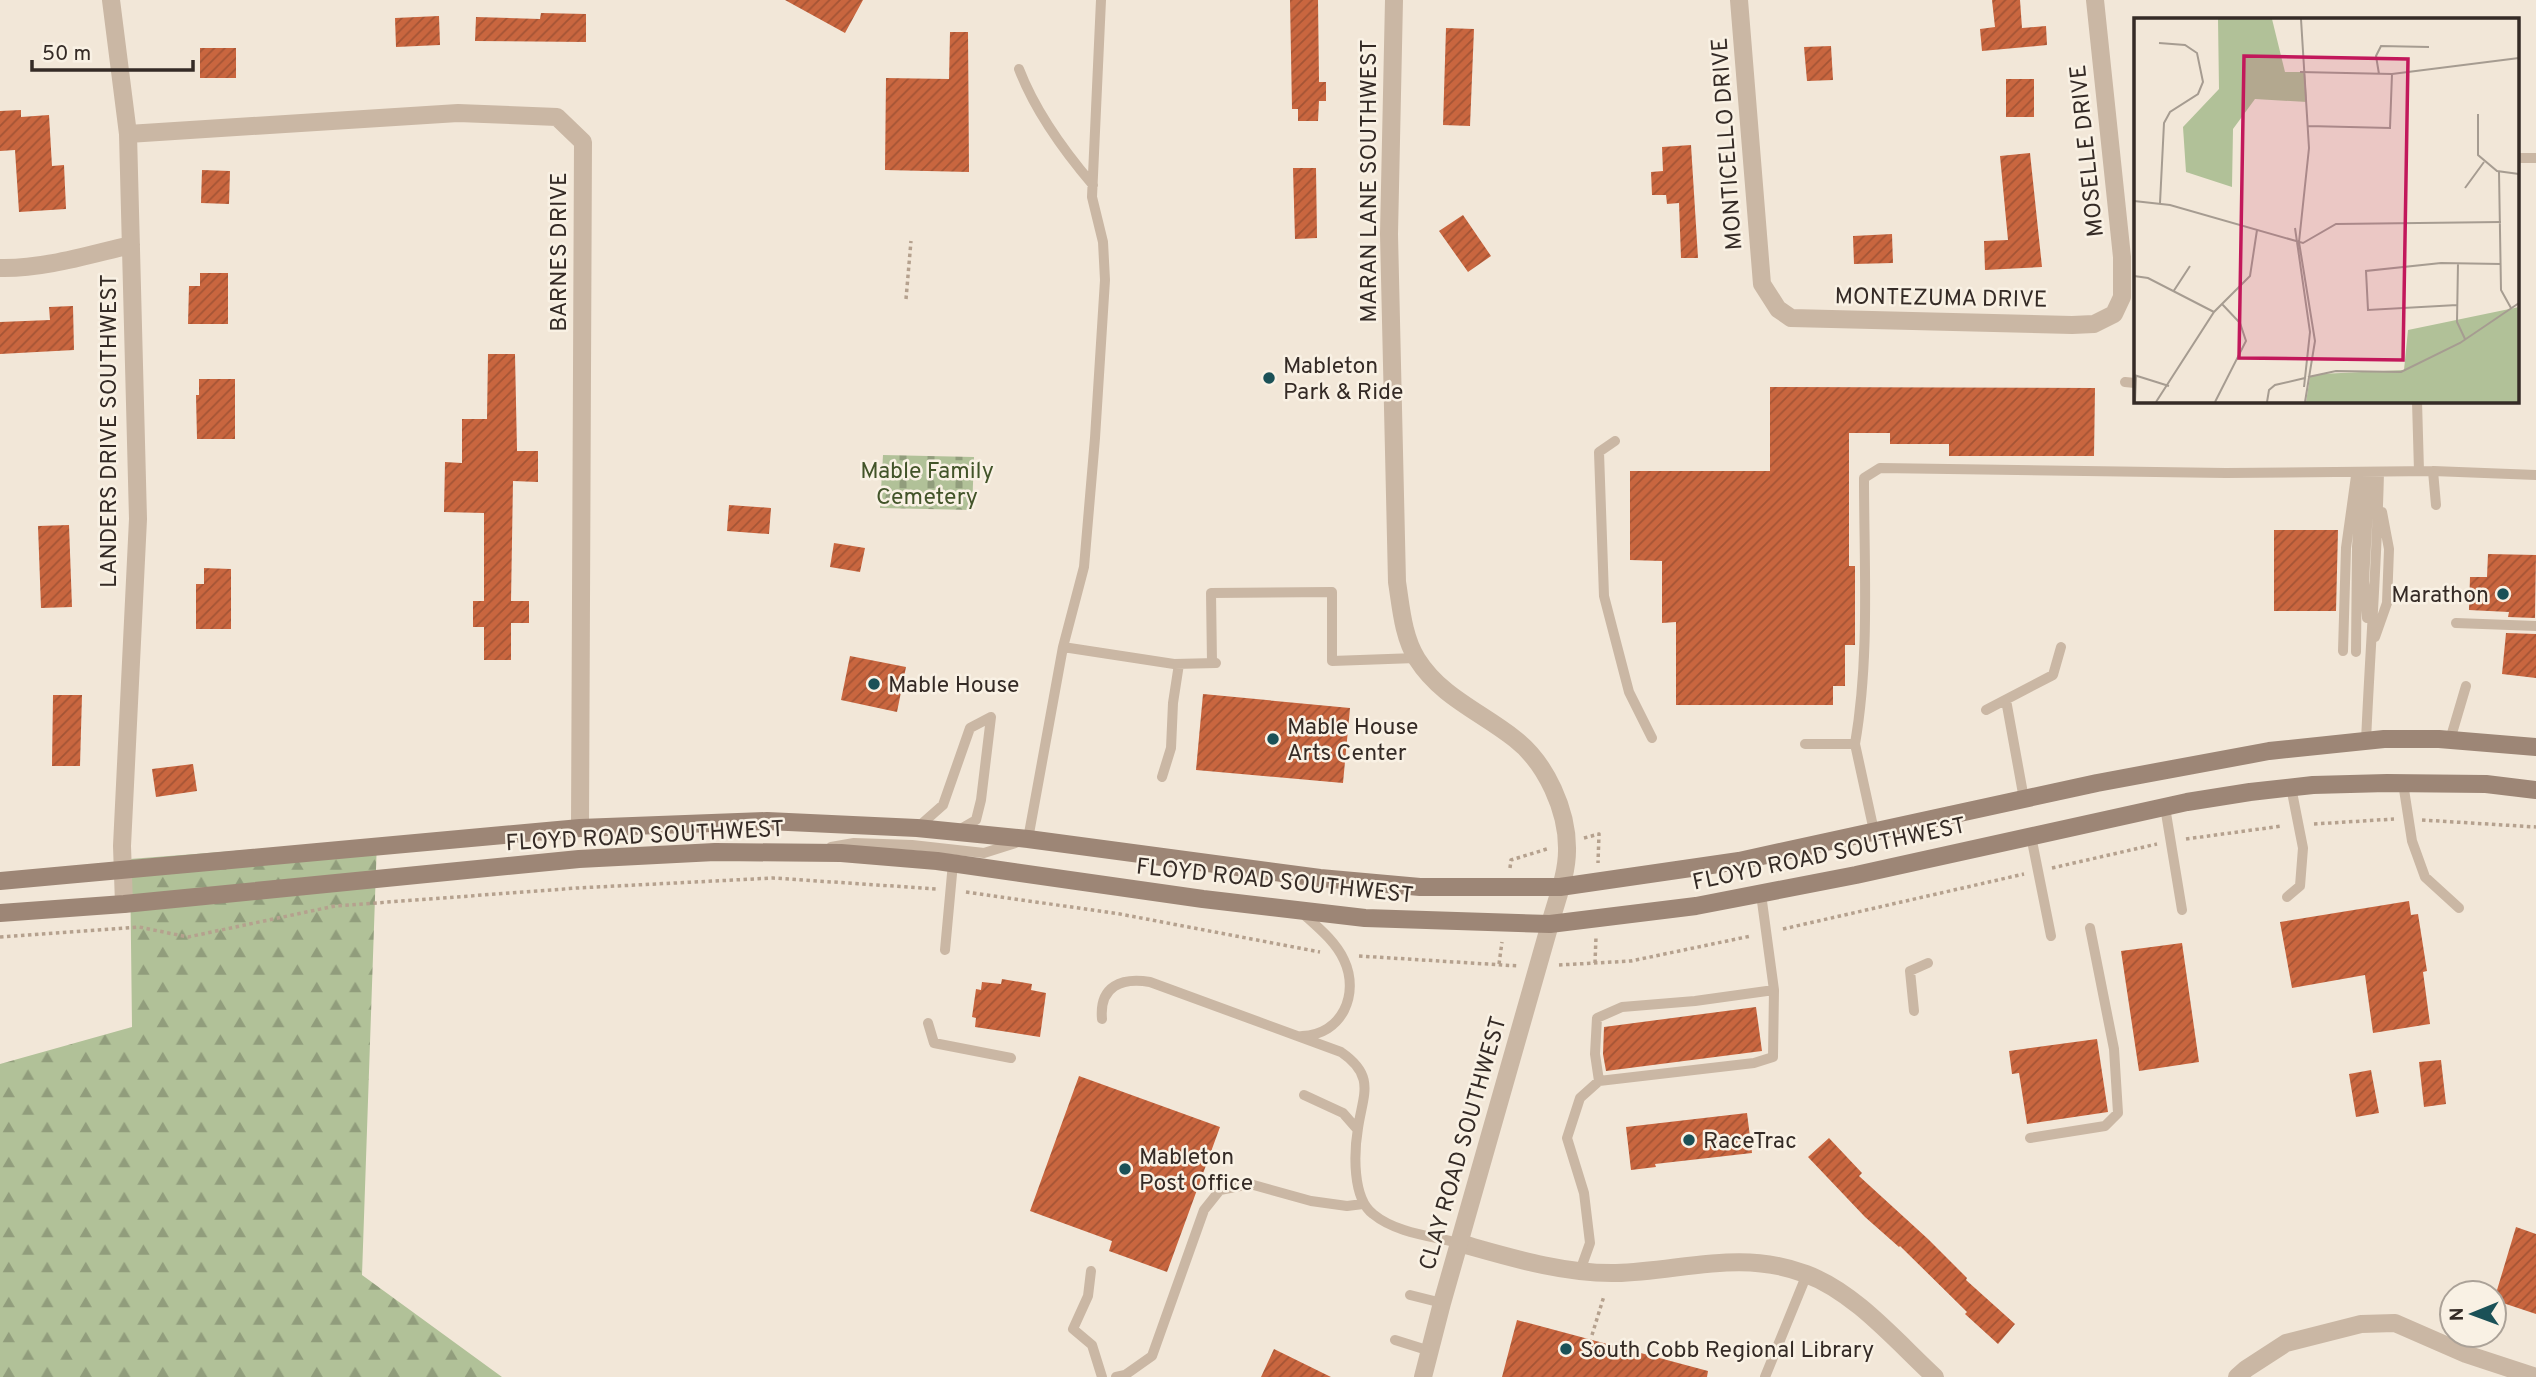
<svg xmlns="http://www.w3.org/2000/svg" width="2536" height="1377" font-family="Overpass,sans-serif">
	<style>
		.forest { fill: url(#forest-firs) }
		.cemetery { fill: url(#cemetery-stones) }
		.building { fill: url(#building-hatch) }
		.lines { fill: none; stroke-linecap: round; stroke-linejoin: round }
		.path { stroke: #b5a18e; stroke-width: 3.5; stroke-dasharray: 3.5 3.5; stroke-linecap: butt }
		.service { stroke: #cab7a4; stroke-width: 10 }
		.minor { stroke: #cab7a4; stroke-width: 18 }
		.tertiary { stroke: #cab7a4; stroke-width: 18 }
		.secondary { stroke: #9d8676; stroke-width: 18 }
		.poi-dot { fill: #1b5157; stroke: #f9f1e4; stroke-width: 2.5 }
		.labels { text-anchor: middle; stroke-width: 5; stroke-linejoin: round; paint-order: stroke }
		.street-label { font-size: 23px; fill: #352b26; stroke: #f9f1e4 }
		.poi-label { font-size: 23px; fill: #352b26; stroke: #f9f1e4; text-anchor: start }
		.park-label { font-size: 23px; fill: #425429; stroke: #f9f1e4 }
		.inset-road { fill: none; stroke: #a69c91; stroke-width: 2 }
		.view { fill: #c2185b; fill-opacity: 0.15; stroke: #c2185b; stroke-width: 3.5 }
		.inset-edge { fill: none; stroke: #352b26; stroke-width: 3.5 }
	</style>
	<defs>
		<pattern id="forest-firs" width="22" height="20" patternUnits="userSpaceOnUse" patternTransform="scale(1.75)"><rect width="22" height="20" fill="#b1c198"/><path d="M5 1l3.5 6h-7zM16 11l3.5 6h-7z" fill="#919d7c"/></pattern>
		<pattern id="cemetery-stones" width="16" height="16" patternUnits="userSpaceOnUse" patternTransform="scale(1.75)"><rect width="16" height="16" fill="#b1c198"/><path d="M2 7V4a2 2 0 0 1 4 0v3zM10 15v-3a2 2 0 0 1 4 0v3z" fill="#919d7c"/></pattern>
		<pattern id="building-hatch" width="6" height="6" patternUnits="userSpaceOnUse" patternTransform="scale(1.75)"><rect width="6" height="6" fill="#c9663f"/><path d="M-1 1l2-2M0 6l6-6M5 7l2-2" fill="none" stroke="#a45435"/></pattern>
	</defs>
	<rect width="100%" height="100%" fill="#f2e7d8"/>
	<path class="forest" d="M377,840l-15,435 140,102h-502v-313l132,-37 -2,-168z"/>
	<path class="cemetery" d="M883,455l91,2 -2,53 -92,-2z"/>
	<path class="building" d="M785,0h78l-18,33z
		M1290,0h28l1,82h7v19h-7l-1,20h-20v-12h-6z
		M1992,0h28l2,28 24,-2 1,19 -65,6 -2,-22 15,-2z
		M541,13l45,1v28l-111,-1 1,-24 64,2z
		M439,16l1,29 -44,2 -1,-29z
		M1446,28l28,1 -4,97 -27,-1z
		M950,32h18l1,140 -84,-2 1,-92 63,1z
		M1831,46l2,34 -26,1 -3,-34z
		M200,48h36v30h-36z
		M2006,79h28v38h-28z
		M21,110v7l28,-2 3,51 12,-1 2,44 -47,3 -4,-62 -15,1v-40z
		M1691,145l7,113h-17l-2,-55 -12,1 -1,-9h-14l-1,-23 12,-1 -1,-24z
		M2030,153l12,114 -57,3 -1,-29 24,-1 -8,-84z
		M1293,168h23l1,70 -22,1z
		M202,170l28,1 -1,33 -28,-1z
		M1463,215l28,41 -23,16 -29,-41z
		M1892,234l1,29 -39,1 -1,-28z
		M200,273h28v51h-40l1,-38h11z
		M73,306l1,44 -74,4v-32l50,-2 -1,-13z
		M488,354h27l2,97h21v31l-25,-1 -2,120h18v22h-18v37h-27v-33h-11v-26h11v-88l-40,-1 1,-50 17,1v-44h25z
		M199,379h36v60h-38l-1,-44h3z
		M1770,387l325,1 -1,68h-145v-12h-59v-11h-41v133h6v79h-10v41h-12v19h-157v-83l-14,1v-62l-32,-1v-89h140z
		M729,505l42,3 -2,26 -42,-3z
		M69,525l3,82 -31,1 -3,-82z
		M2274,530h64l-2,81h-62z
		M834,543l31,5 -5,24 -30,-5z
		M2488,554l48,1 -1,63 -27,-1 1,-5 -40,-2 1,-33h17z
		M204,568l27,1v60h-35v-45h8z
		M2506,633l30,1v44l-34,-4z
		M850,656l56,11 -9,45 -56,-12z
		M1203,694l147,14 -7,75 -147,-13z
		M53,695h29l-2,71h-28z
		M193,764l4,27 -41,6 -4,-28z
		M2409,901l2,14 7,-1 9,57 -4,1 7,52 -57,9 -8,-58 -73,13 -12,-66z
		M2182,943l17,119 -60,9 -18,-120z
		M1002,979l30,5 -1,6 15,3 -6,44 -65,-10 1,-9 -4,-1 4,-28 5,1 1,-8 19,2z
		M1756,1007l6,44 -156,20 -3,-17 1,-27z
		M2097,1039l11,73 -81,12 -8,-51 -7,1 -3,-23z
		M2441,1060l5,44 -22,3 -5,-45z
		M2371,1070l8,43 -23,4 -7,-43z
		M1079,1076l141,51 -53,145 -58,-21 3,-10 -82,-30z
		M1747,1113l5,40 -97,11 1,3 -25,3 -5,-43z
		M1829,1138l33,35 -3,3 69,63 39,39 -1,2 49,44 -17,20 -33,-30 2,-2 -67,-66 -1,1 -34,-30 -57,-60z
		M2516,1227l20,7v80l-42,-14z
		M1517,1320l191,51 -1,6h-205z
		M1274,1349l57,28h-70z"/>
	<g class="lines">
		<path class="path" d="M906,299l5,-58
			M2422,820l114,7
			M2314,824l80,-5
			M1584,838l15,-4 -1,29
			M2186,839l96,-13
			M1510,868l1,-8 39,-12
			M2052,868l105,-24
			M966,892l154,22 200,38
			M1783,929l241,-55
			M0,937l139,-10 49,10 147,-31 242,-18 196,-10 164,11
			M1359,956l160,10
			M1595,963l1,-26
			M1499,964l3,-22
			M1559,965l72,-4 120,-25
			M1592,1335l12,-39"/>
		<path class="service" d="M1019,69c16,42 45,82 74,116
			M2517,158h19
			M2125,382l10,1
			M2417,401l2,70
			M1615,441l-16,11 5,144 25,96 23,46
			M2433,471l3,34
			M2367,618l-3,-37 6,-109
			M2456,623l80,3
			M2375,637l12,-34 2,-54 -7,-37
			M1063,647l111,17 42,-1
			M2343,651l3,-103 10,-72
			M2356,652l1,-105 6,-74
			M1212,663l-1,-70 121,-1v69l84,-3
			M2006,700l18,99
			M1986,710l67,-35 8,-28
			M2450,740l16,-54
			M2366,741c4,-90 11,-179 13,-269
			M1805,744h50l19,87
			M1855,744c15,-87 9,-178 9,-266l16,-10 346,5 207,-2 103,4
			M1162,777l9,-29 2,-45 6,-39
			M2403,783l9,58 13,36 34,31
			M2165,807l17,103
			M917,828l26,-23 27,-77 21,-11
			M957,831l19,-11 5,-20 10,-83
			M2031,836l20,100
			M831,847l23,-4 58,2 72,8 44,-14 35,-192 21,-80 11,-129 10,-158 -2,-38 -11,-45 9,-197
			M2287,897l13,-11 3,-38 -12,-61
			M1299,910c16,15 36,30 45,50 16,34 -2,75 -42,76
			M945,950l8,-87
			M1914,1011l-4,-40 18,-8
			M1102,1019c-3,-33 20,-42 48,-37l191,70c35,24 22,42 17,76 -4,24 -6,70 15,86 23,19 58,22 86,29
			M928,1023l6,20 77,15
			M1599,1081l-4,-27 2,-36 25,-11 73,-6 79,-11
			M1304,1095l39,18 14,16
			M2030,1138l75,-12 13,-13 -4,-64 -24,-121
			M1091,1271l-3,25 -15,33 19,16 10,32
			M1580,1271l10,-28 -6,-50 -17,-55 13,-40 19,-17 155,-18 19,-6 1,-67 -13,-96
			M1410,1295l32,8
			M1395,1340l35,11
			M1116,1377l9,-2 27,-19 52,-146 16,-20 30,-6 61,17 36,5 16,-2
			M1765,1377l42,-103"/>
		<path class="minor" d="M111,0l17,134 10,385 -16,327 2,58
			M1394,0l-5,234 8,348c4,25 6,55 20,77 24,38 64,53 98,80 31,24 53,72 52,112 0,24 -11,50 -17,73
			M1739,0l23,284 16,25 13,9 281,7 22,-1 20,-10 8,-17v-40l-27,-257
			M128,134l330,-21 99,4 26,25 -3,686
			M0,268c44,1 88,-13 131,-23
			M1459,1243c50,14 104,31 157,30 67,-2 124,-24 190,1 49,18 91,68 129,103
			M2237,1377l9,-8 40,-26 75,-19 34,-1 71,31 70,23"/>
		<path class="tertiary" d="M1423,1377l19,-74 108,-379"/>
		<path class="secondary" d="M0,881l580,-53 187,-7 150,7 111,11 292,39 100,9h140l179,-26 358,-78 172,-32 115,-12h55l97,8
			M0,913l124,-9 455,-45 136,-7 126,1 96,8 266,38 162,19 185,6 146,-18 160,-31 331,-73 63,-10 63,-7 74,-2 99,1 50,6"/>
	</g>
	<g class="poi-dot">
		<circle cx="1269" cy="378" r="7"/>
		<circle cx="2503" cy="594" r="7"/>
		<circle cx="874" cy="684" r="7"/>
		<circle cx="1273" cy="739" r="7"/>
		<circle cx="1689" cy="1140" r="7"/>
		<circle cx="1125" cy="1169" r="7"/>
		<circle cx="1566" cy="1349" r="7"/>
	</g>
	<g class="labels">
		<g class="street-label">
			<text transform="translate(1726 144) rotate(-94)" y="8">MONTICELLO DRIVE</text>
			<text transform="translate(2086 151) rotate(-96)" y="8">MOSELLE DRIVE</text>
			<text transform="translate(1368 181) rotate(-90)" y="8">MARAN LANE SOUTHWEST</text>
			<text transform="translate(558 252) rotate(-90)" y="8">BARNES DRIVE</text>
			<text transform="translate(1941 297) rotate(1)" y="8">MONTEZUMA DRIVE</text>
			<text transform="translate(108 431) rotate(-90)" y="8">LANDERS DRIVE SOUTHWEST</text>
			<text transform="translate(645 835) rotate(-3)" y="8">FLOYD ROAD SOUTHWEST</text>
			<text transform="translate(1829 853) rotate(-12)" y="8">FLOYD ROAD SOUTHWEST</text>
			<text transform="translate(1275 880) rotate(6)" y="8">FLOYD ROAD SOUTHWEST</text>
			<text transform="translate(1462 1143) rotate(-74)" y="8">CLAY ROAD SOUTHWEST</text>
		</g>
		<g class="poi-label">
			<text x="1283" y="373">Mableton<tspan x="1283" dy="26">Park &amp; Ride</tspan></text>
			<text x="2489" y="602" text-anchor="end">Marathon</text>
			<text x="888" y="692">Mable House</text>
			<text x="1287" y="734">Mable House<tspan x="1287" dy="26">Arts Center</tspan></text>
			<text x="1703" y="1148">RaceTrac</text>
			<text x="1139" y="1164">Mableton<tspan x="1139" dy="26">Post Office</tspan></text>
			<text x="1580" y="1357">South Cobb Regional Library</text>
		</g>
		<g class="park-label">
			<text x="927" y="478">Mable Family<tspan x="927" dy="26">Cemetery</tspan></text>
		</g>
	</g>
	<g transform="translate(2134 18)">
		<rect width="385" height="385" fill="#f2e7d8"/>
		<path d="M84,1h54l13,53h20l2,30 -52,-3 -22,30 -1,58 -46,-15 -3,-45 36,-38zM385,289v95h-213l4,-25 10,-3 84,-4 4,-40z" fill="#b1c198"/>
		<path class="inset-road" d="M167,1l8,129 -10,94 16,99 -10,61M25,25l26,2 12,8 6,29 -5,12 -28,18 -6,11 -4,80M166,54l92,2 127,-16M245,56l-3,-18 5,-10 48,1M344,96v41l19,16 22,3M174,108l82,2 2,-54M365,154l2,118 10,18M331,170l19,-26M0,183l36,4 133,38 33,-19 165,-2M161,210l15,104 -6,55M324,245l-1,59 8,17M0,258l14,2 66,34M39,274l17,-26M323,287l-89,5 -2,-39 75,-8 60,1M0,357l35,11M174,359l28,-6 65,1 59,-29 59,-40M1,384l1,-27M22,384l58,-90 36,-36 7,-46M81,384l31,-61 -6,-18 -18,-19M133,384l2,-12 6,-5 30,-7"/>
		<path class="view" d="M110,38l164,3 -5,301 -164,-2z"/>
		<rect width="385" height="385" class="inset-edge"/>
	</g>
	<g transform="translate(2473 1314) rotate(269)"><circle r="33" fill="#f9f1e4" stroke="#aba298" stroke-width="2"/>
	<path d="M0-5L12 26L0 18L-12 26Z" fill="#1b5157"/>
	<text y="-10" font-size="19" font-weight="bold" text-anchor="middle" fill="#352b26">N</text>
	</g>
	<path d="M32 60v10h161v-10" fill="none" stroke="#352b26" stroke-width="3.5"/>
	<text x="42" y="60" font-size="21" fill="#352b26" stroke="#f9f1e4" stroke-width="5" paint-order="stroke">50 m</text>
</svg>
